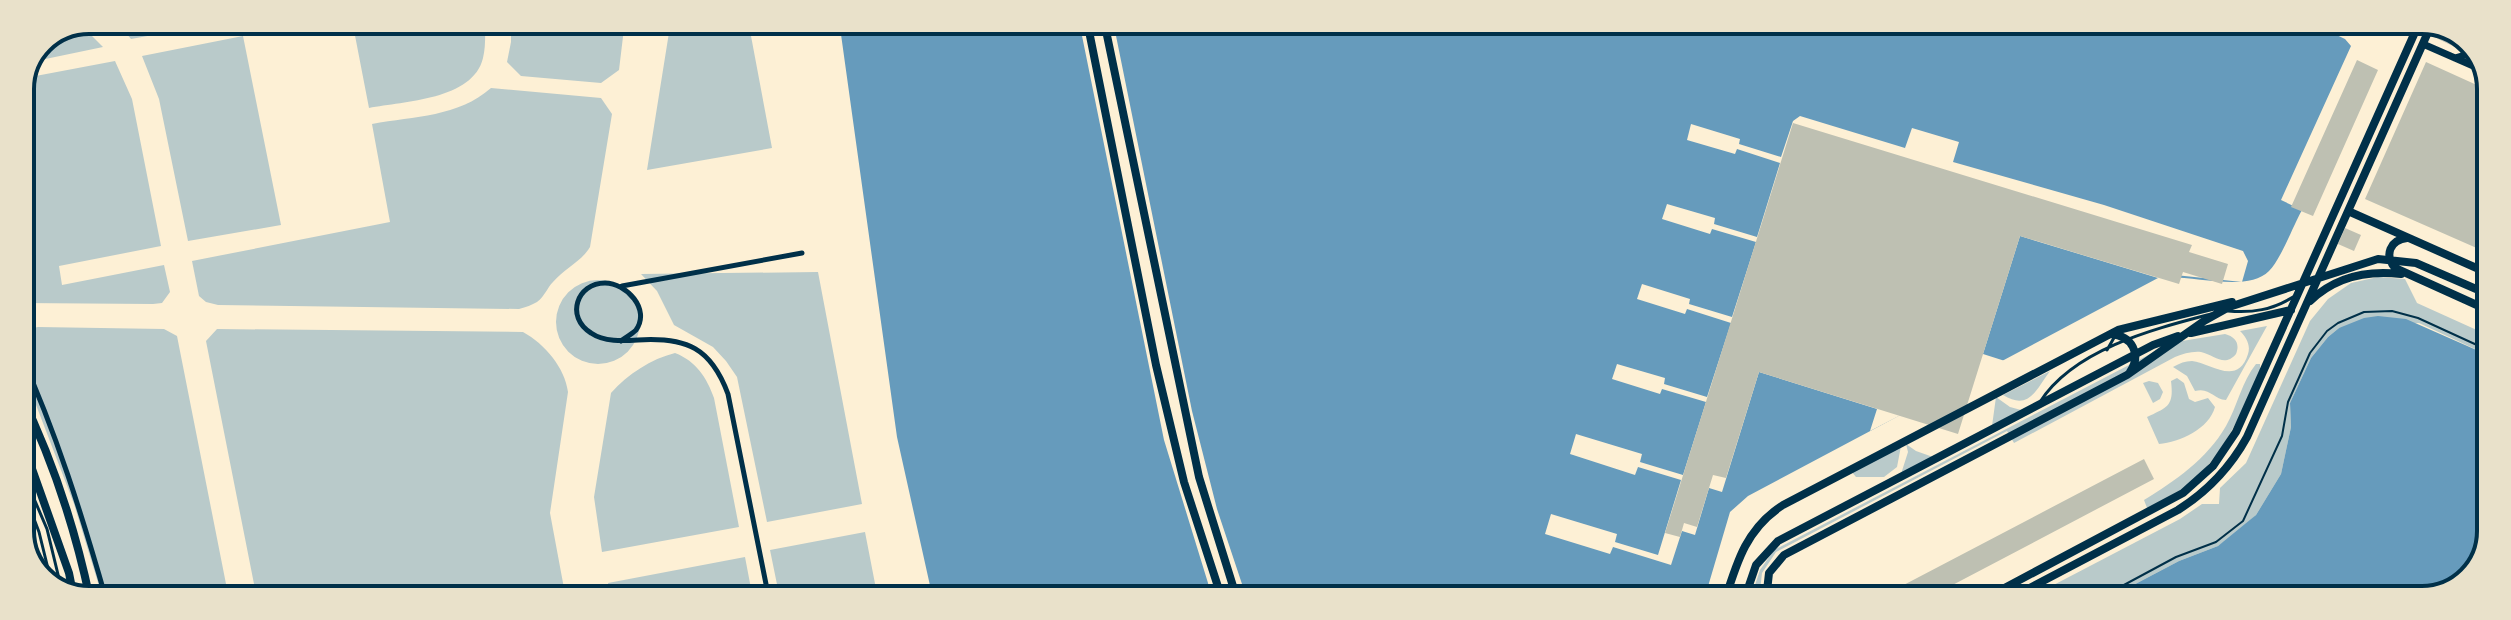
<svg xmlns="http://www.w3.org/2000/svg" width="2511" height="620" font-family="'Noto Serif',serif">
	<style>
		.green { fill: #b9caca }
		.water { fill: #669bbc }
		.pier { fill: #fdf0d5 }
		.building { fill: #bec0b2 }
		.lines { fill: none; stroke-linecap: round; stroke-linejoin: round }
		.path { stroke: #003049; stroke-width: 2 }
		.service { stroke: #003049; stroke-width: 3 }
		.minor { stroke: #003049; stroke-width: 5 }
		.tertiary { stroke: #003049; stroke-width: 7 }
		.primary { stroke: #003049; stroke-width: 8 }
		.rim { fill: none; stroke: #003049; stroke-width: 4 }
	</style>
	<rect width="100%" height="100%" fill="#fdf0d5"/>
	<path class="green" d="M115,20h120l-104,19z
		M352,20h133c0,12 1,26 -2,38 -10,42 -79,43 -114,50z
		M511,20h114l-6,50 -18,13 -80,-7 -14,-14 4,-20z
		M671,20h77l24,128 -125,22z
		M80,24l23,23 -72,15 10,-22z
		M243,36l38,189 -93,16 -29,-142 -17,-43z
		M115,61l17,38 29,147 -102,20 3,19 102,-20 6,27 -8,11 -9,1 -133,-1v-214l5,-11z
		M491,88l110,10 11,16 -22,133c-9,15 -25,21 -37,35 -6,6 -8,14 -16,20 -5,3 -11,5 -18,7l-301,-4 -12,-3 -7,-6 -7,-35 198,-39 -18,-98c43,-8 86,-7 119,-36z
		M818,272l44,232 -95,18 -30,-145 -11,-16 -13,-14 -39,-22 -17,-34 -16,-17z
		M2378,277l27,2 12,24 73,33v20l-71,-33 -80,5 -11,9 -17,21 -21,45 1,24 -10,47 -25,41 -18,17 -20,14 -39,15 -74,39h-80l155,-81 22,-15h17l1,-16 26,-25 64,-142 18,-22 23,-16z
		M556 322a42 42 0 1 1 84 0a42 42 0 1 1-84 0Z
		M2267,326l-41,74c-13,-1 -16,-13 -31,-9l-8,-15 -14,-9c7,-4 12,-6 19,-6 18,2 46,26 56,-7 3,-9 -2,-17 -8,-23z
		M38,327l126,2 13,7 52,263h-126l-29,-95 -41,-107 -13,-25v-41z
		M217,329l306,3c22,12 42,36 45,60l-18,121 16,86h-309l-51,-258z
		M2225,334c11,3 15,10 11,20 -12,14 -21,1 -35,-2 -9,-1 -18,2 -26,5l-161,86 -7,-12 -231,121 -14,21 -3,27h-9l10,-30 14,-20 380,-198 28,-11z
		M675,353c21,8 32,25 39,45l25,129 -137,25 -8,-55 17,-104c17,-19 40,-34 64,-40z
		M2256,364h4v6c-29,68 -46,104 -111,143l-5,-13c31,-19 63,-41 82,-74 11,-19 16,-45 30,-62z
		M2050,371c-14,19 -21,40 -47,24z
		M2177,378l7,5 5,16 6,3 13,-4 7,9c-6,22 -35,35 -56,37l-12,-27c21,-10 27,-11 24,-36z
		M2149,381l9,2 5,9 -3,7 -7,4 -10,-20z
		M1996,397l14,10 11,3 -29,16z
		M1906,444l10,7 17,6 -32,17 7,-22z
		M1901,446l-4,21 -13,10h-28l-5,-6z
		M865,532l13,67h-98l-10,-49z
		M745,557l8,42h-142l-3,-16z
		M1782,585c12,9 21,10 35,4l6,9c-19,6 -31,4 -41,-13z"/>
	<path class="water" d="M839,20l1468,1 38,18 6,7 -70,154 21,10c-9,16 -21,49 -33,61 -23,23 -80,2 -111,7l-410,218 -18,16 -26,88 -771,-1 -36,-162z
		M2378,316l28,3 84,37v189l-23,38 -45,17h-317l74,-39 39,-15 38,-31 25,-41 10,-47 -1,-24 21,-45 17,-21 11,-9 25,-10z"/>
	<path class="pier" d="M1079,21h34l79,390 25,98 30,90h-36l-3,-16 -44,-143z
		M1800,116l105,32 7,-20 47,14 -6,20 151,43 139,46 5,10 -6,21 -67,-7 -17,3 -138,-42 -37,118 22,7 -135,70 7,-22 -118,-37 -37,120 -13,-4 -14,47 -13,-4 -11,34 -58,-18 -3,7 -65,-20 6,-20 66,20 -2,8 43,13 23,-75 -43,-13 -3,8 -65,-21 6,-20 66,20 -2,8 43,13 23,-73 -44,-13 -2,5 -48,-15 5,-15 48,14 -1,6 43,13 24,-74 -44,-14 -2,5 -48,-15 5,-15 48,15 -1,5 43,13 24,-75 -44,-13 -2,5 -48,-15 5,-15 48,14 -1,6 43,13 23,-74 -43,-14 -2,5 -48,-14 4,-16 49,15 -1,5 42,13 12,-36z"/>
	<path class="building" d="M2438,23l24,14 -5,11 -25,-12z
		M2357,60l21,10 -65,146 -22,-9z
		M2426,62l64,29v157l-2,5 -123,-54z
		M1793,123l399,122 -3,7 39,12 -6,20 -39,-12 -4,12 -159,-48 -62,198 -199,-62 -33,106 -13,-3 -16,52 -13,-4 -4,14 -15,-4z
		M2345,228l16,7 -7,16 -16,-7z
		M2144,459l10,20 -230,121h-49z"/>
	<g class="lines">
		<path class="path" d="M2096,600l80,-43 40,-15 27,-21 39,-85 6,-34 22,-49 17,-22 11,-8 26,-11 28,-1 26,7 72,33"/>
		<path class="service" d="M2228,311c25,2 44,-1 65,-14
			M2107,350l8,-14
			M2040,402c34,-53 114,-73 171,-88
			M20,466l27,63 15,62
			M20,482l19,50 13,53"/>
		<path class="minor" d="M622,286l180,-33
			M621,341c4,-3 11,-7 15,-11 15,-21 -10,-47 -31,-47 -28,0 -40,34 -14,50 13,9 32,8 47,7 49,-3 73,8 90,54l41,205
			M20,353c36,79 62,162 86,246"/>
		<path class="tertiary" d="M2423,44l64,28
			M2455,58l10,-3 10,-9"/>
		<path class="primary" d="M1087,21l69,344 28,117 38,117
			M1104,21l95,456 38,122
			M2348,211l142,63
			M2407,238c-17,2 -23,17 -12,30l95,43
			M2310,301c25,-24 57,-31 91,-27
			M2191,333l100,-23
			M2111,334c21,2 31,20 19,38
			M20,393c32,65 55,135 70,206
			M20,435l49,138 5,25
			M21,508l20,71
			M1725,600c12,-39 22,-72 58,-95l335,-175 114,-28
			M1744,600l12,-35 22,-24 375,-196 25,-9
			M1766,600l3,-27 15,-18 343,-180 77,-54 25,-14 149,-48 38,4 74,32
			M1982,600l201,-107 30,-27 23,-34 184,-411
			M2007,600l171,-90c30,-19 52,-42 69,-73l186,-416"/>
	</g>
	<path d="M0 0H2511V620H0ZM89 34H2422A55 55 0 0 1 2477 89V531A55 55 0 0 1 2422 586H89A55 55 0 0 1 34 531V89A55 55 0 0 1 89 34Z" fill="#e9e1ca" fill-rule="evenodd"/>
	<path class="rim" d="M89 34H2422A55 55 0 0 1 2477 89V531A55 55 0 0 1 2422 586H89A55 55 0 0 1 34 531V89A55 55 0 0 1 89 34Z"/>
</svg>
